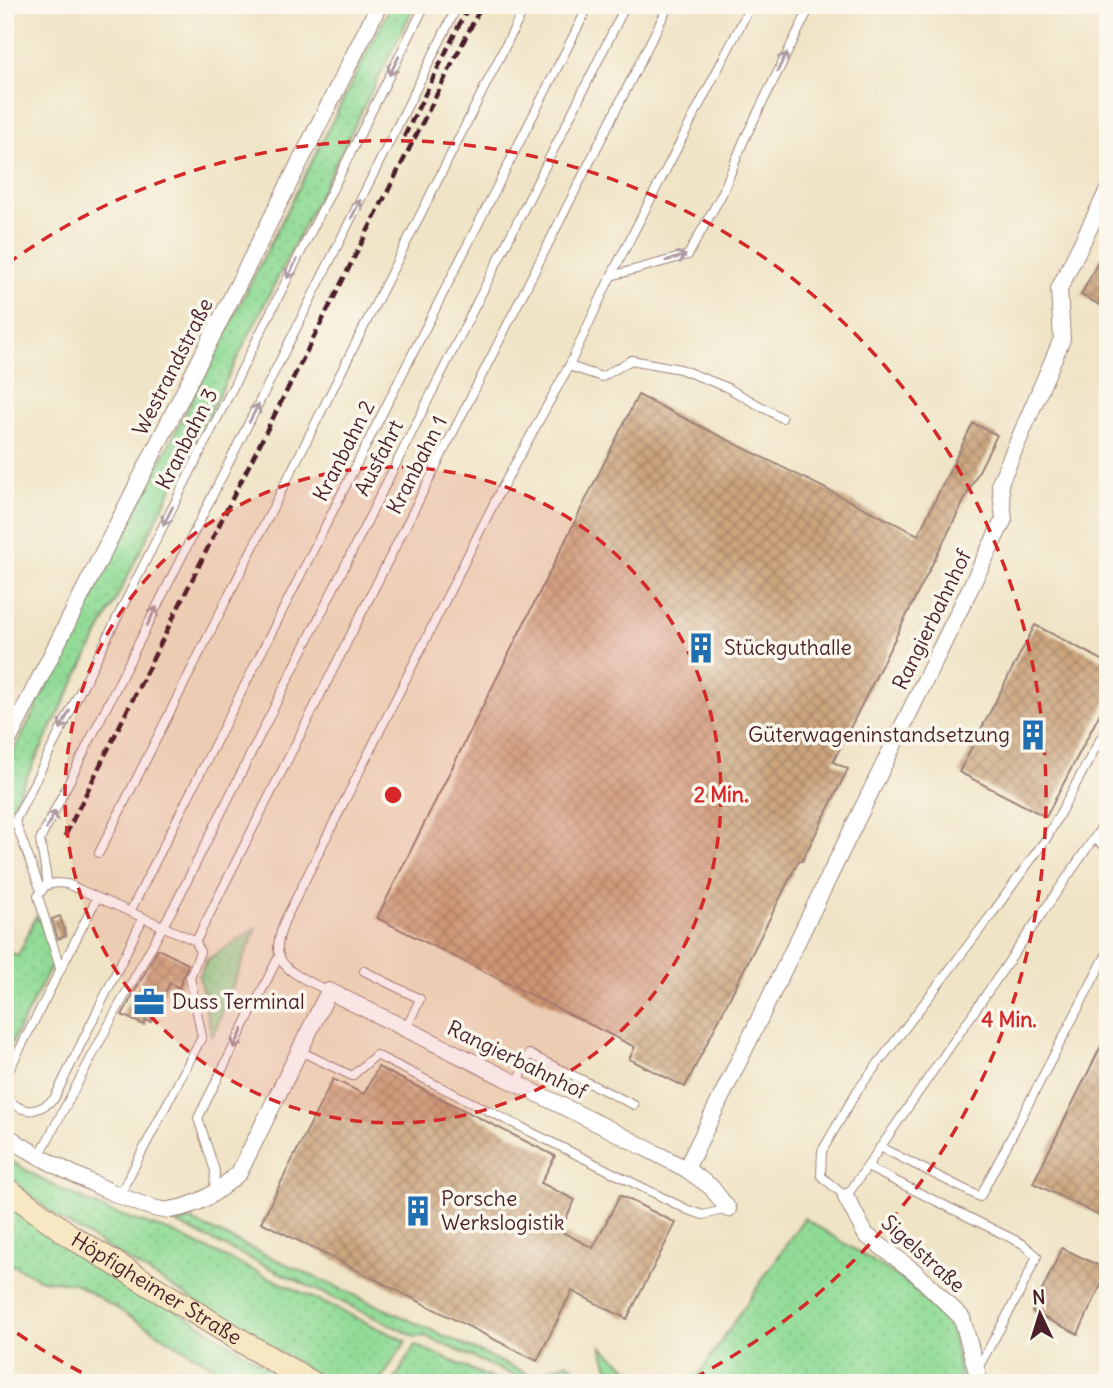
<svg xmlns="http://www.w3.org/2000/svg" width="1113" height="1388" font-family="Delius,sans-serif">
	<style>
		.grass { fill: url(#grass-dots); stroke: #6e7d60; stroke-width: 2 }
		.building { fill: url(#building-cross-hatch) }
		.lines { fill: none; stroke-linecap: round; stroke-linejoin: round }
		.lane-casing { stroke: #9d8278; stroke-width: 10 }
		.street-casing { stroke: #9d8278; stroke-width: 18 }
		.secondary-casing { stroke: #9d8278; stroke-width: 25 }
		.lane { stroke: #fff; stroke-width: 8 }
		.street { stroke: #fff; stroke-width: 16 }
		.secondary { stroke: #f7e8c3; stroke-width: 23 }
		.rail { stroke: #4a1f2b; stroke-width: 4.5; stroke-dasharray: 10 5; stroke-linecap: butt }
		.oneway { stroke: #ae9aa0 }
		.ring { fill: none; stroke: #d62828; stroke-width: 3.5; stroke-dasharray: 12 9 }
		.labels { text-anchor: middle; stroke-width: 7; stroke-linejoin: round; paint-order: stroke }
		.street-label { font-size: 21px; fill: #4a1f2b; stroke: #fbf7ec }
		.poi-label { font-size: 21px; fill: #4a1f2b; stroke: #fbf7ec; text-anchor: start }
		.centre { fill: #d62828; stroke: #fbf7ec; stroke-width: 3.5 }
		.ring-label { font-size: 21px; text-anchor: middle; font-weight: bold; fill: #d62828; stroke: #fbf7ec; stroke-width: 7; stroke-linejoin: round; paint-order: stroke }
	</style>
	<defs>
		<pattern id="grass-dots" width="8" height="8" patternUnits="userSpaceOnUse" patternTransform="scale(1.75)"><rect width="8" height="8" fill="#91db96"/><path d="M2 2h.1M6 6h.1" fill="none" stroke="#7fbc81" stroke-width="1.8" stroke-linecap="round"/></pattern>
		<pattern id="building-cross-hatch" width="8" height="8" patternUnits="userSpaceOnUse" patternTransform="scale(1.75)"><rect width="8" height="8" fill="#cca57e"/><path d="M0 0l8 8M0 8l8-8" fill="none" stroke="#a88667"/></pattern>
	</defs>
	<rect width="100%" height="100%" fill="#fbf7ec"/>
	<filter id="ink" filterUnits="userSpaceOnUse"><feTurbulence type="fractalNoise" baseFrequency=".0143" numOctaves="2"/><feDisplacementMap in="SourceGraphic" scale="14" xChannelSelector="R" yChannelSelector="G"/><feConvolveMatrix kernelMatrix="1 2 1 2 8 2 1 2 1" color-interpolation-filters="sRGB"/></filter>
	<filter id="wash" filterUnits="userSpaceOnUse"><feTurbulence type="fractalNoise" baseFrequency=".00686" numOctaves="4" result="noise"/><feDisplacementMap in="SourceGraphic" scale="28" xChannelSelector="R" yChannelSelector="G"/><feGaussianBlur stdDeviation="1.57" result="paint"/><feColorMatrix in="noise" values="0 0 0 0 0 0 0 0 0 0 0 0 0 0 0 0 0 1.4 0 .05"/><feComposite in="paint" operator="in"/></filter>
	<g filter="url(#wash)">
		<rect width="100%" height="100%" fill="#f0e4c6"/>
		<path class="grass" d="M391,5h24l-407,809 3,2 -6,18v-65z
			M36,916l5,6 13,39 -49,95v-106l13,6z
			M256,928l-44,109 -13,-61 8,-16z
			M5,1157l41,25 62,29 63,21 235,109 -27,42h-45l-13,-6 -258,-156 -58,-44z
			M5,1201l287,182h-51l-167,-100 -33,-3 -36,-19z
			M804,1218l104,65 43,43 11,57h-269z
			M190,1220l344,157 33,-15 25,21h-62l-105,-47 -9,1 -241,-114z
			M415,1345l87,38h-109z
			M601,1346l27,22 32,15h-40l-11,-13z"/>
		<g id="blocks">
			<path class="building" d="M1108,243v66l-27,-14z
				M638,395l280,140 55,-112 24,12 -164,327 15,7 -46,92 -3,-1 -114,227 -56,-28 6,-12 -258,-129z
				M1035,625l73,38v35l-62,119 -87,-45z
				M60,916l6,20 -8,3 -6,-20z
				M158,949l30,15 -9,24 -9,-5 -19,39 -5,-2 -2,5 -22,-10z
				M1108,1032v188l-75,-37z
				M378,1067l177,89 -14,27 34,17 -15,31 33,17 27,-53 56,28 -49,96 -55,-28 -35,70 -276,-139 72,-143 31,15z
				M1062,1248l46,22 -30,64 -46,-22z"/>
		</g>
	</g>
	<g filter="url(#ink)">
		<use href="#blocks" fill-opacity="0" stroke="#9d8278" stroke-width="2"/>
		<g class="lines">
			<g class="lane-casing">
				<path id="lane" d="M611,276l77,-21 34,-61 22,-54 67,-135
					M569,366l33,11 29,-17 49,9 46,18 56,31
					M1108,725l-62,114 -57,79 -132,173 -35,60 -1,25 25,21 262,-379
					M1094,839l14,9
					M99,853l427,-848
					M48,885l-8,-45 418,-835
					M41,891l-26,-70 410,-816
					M130,912l459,-907
					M196,941l473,-936
					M60,968l-22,-72 8,-11 11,-2 10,1 129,57 4,11 -10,25 12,60 -82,157
					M364,971l56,28 -14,30
					M329,991c-16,-8 -44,-17 -50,-36 -3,-11 2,-23 5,-33l214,-427 71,-129 42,-90 140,-271
					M300,1051l52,25 24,-21 312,155 15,5 25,-6
					M5,1078l92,-180
					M518,1084l11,-30 105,51
					M5,1097c18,17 30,18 49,2l89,-181
					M880,1147l100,50 128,-246
					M39,1156l76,-143 63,-114 448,-894
					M867,1167l156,77 14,12 -18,38 -41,74
					M214,1190l1,-19 -17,-53 81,-162"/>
			</g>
			<g class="street-casing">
				<path id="street" d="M5,747l374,-742
					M5,1134c7,5 14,11 22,15 23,14 119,64 142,61 31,-4 48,-18 70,-37l90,-182 282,139 75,39 25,18 17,22
					M686,1169l318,-650 -4,-36 62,-144 -3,-50 49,-99
					M846,1197l20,38 49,37 47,46 18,65"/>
			</g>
			<g class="secondary-casing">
				<g id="secondary">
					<path id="s1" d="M5,1188l67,49 194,119 46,27"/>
				</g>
			</g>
			<use href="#lane" class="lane"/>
			<use href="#street" class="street"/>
			<use href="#secondary" class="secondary"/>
			<path class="rail" d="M404,137l65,-132
				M65,836l170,-343 247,-488"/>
		</g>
		<defs><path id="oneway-shaft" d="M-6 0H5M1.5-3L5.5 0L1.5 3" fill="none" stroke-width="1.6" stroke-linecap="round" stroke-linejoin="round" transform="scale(1.75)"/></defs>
		<g class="oneway">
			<use href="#oneway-shaft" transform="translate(782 62) rotate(-63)"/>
			<use href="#oneway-shaft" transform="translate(394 66) rotate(117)"/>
			<use href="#oneway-shaft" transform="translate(356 209) rotate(-63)"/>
			<use href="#oneway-shaft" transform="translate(676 258) rotate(-16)"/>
			<use href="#oneway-shaft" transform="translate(292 269) rotate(117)"/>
			<use href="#oneway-shaft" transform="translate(254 413) rotate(-63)"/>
			<use href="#oneway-shaft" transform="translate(168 516) rotate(117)"/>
			<use href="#oneway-shaft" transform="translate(152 616) rotate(-63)"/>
			<use href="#oneway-shaft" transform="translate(65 720) rotate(117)"/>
			<use href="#oneway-shaft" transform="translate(51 820) rotate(-63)"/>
			<use href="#oneway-shaft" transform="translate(238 1039) rotate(116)"/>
		</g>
	</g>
	<circle cx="393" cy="795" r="328" fill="#d62828" fill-opacity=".12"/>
	<g class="ring">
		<circle cx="393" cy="795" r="328"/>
		<path d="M100 1382A656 656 0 0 1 7 1326M7 264A656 656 0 1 1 686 1382"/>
	</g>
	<defs>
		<g id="building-bare" transform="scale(2.415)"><path d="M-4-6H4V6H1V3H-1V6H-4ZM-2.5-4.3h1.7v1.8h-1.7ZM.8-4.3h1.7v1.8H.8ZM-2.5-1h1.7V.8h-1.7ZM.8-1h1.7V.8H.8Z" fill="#1f6fb2" stroke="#fbf7ec" stroke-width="2.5" paint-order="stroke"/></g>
		<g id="office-bare" transform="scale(2.415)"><path d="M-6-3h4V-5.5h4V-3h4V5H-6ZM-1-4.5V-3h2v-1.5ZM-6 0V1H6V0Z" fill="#1f6fb2" stroke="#fbf7ec" stroke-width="2.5" paint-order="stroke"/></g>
	</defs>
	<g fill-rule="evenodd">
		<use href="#building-bare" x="701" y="648"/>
		<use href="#building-bare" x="1033" y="735"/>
		<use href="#office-bare" x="149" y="1002"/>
		<use href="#building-bare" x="418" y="1211"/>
	</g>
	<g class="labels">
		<g class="street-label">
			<text transform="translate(173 367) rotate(-63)" y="7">Westrandstraße</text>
			<text transform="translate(187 439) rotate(-63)" y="7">Kranbahn 3</text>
			<text transform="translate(344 451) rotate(-63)" y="7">Kranbahn 2</text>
			<text transform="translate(379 458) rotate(-63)" y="7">Ausfahrt</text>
			<text transform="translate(417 465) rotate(-63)" y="7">Kranbahn 1</text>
			<text transform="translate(932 620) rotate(-64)" y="7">Rangierbahnhof</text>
			<text transform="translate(517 1060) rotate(26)" y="7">Rangierbahnhof</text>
			<text transform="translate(923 1254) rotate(42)" y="7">Sigelstraße</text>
			<text dy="7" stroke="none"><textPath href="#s1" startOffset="182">Höpfigheimer Straße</textPath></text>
		</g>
		<g class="poi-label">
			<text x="724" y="655">Stückguthalle</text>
			<text x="1010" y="742" text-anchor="end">Güterwageninstandsetzung</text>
			<text x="172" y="1009">Duss Terminal</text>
			<text x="441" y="1206">Porsche<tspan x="441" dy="24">Werkslogistik</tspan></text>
		</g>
	</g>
	<circle cx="393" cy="795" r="10" class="centre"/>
	<g class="ring-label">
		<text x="721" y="802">2 Min.</text>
		<text x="1009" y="1027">4 Min.</text>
	</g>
	<rect width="1113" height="1388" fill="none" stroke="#fbf7ec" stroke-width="28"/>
	<g transform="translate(1040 1314) rotate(356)" stroke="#fbf7ec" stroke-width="5" paint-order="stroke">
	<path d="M0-5L12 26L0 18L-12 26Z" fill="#4a1f2b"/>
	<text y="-10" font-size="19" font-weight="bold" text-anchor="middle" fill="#4a1f2b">N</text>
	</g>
</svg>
